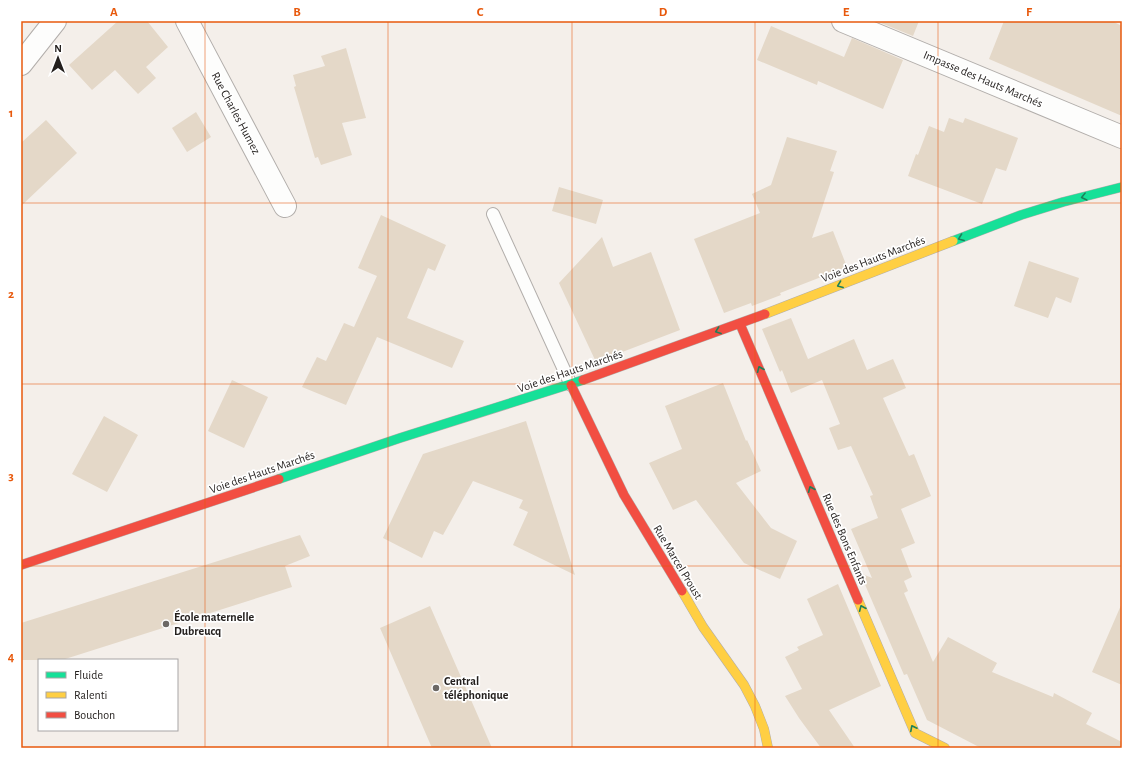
<svg xmlns="http://www.w3.org/2000/svg" width="1143" height="769" font-family="'Alegreya Sans',sans-serif">
	<style>
		.building { fill: #e4d8c8 }
		.lines { fill: none; stroke-linecap: round; stroke-linejoin: round }
		.lane-casing { stroke: #b2aeab; stroke-width: 14 }
		.street-casing { stroke: #b2aeab; stroke-width: 24 }
		.fast-casing { stroke: #b2aeab; stroke-width: 10 }
		.slow-casing { stroke: #b2aeab; stroke-width: 10 }
		.jam-casing { stroke: #b2aeab; stroke-width: 10 }
		.lane { stroke: #fdfdfc; stroke-width: 12 }
		.street { stroke: #fdfdfc; stroke-width: 22 }
		.fast { stroke: #16e098; stroke-width: 9 }
		.slow { stroke: #ffcf43; stroke-width: 9 }
		.jam { stroke: #f24e42; stroke-width: 9 }
		.oneway { stroke: #1c805a }
		.grid { fill: none; stroke: #e8590c; stroke-width: 1; stroke-opacity: 0.55 }
		.poi-dot { fill: #6c6865; stroke: #fff; stroke-width: 1.5 }
		.labels { text-anchor: middle; stroke-width: 3.5; stroke-linejoin: round; paint-order: stroke }
		.street-label { font-size: 12px; fill: #231f1d; stroke: #fff }
		.poi-label { font-size: 12px; font-weight: bold; fill: #231f1d; stroke: #fff; text-anchor: start }
		.neatline { fill: none; stroke: #e8590c; stroke-width: 1.5 }
		.grid-label { font-size: 13px; text-anchor: middle; font-weight: bold; fill: #e8590c }
	</style>
	<rect width="100%" height="100%" fill="#f4efea"/>
	<path class="building" d="M118,21h29l21,26 -22,20 10,11 -18,16 -23,-24 -23,20 -23,-25z
		M876,21h43l-6,15z
		M1004,21h108l10,5v90l-133,-57z
		M771,26l73,31 8,-19 51,22 -20,49 -65,-28 -1,4 -60,-25z
		M346,48l20,70 -24,5 10,32 -31,10 -3,-8 -3,1 -21,-71 2,-1 -3,-11 32,-9 -4,-10z
		M196,112l15,25 -24,15 -15,-24z
		M949,118l14,5 2,-5 53,20 -12,33 -10,-3 -14,36 -74,-28 8,-22 2,1 11,-29 15,6z
		M46,120l31,33 -56,53v-63z
		M787,137l50,14 -7,20 4,1 -22,66 21,-7 14,36 -67,26 1,2 -29,11 -1,-3 -27,10 -30,-74 66,-26 -8,-19 19,-9z
		M559,187l44,13 -7,24 -44,-13z
		M381,215l65,30 -11,26 -7,-3 -21,50 57,23 -12,27 -75,-31 -31,68 -44,-18 15,-30 9,4 18,-38 10,4 23,-51 -19,-8z
		M602,237l11,30 38,-15 29,78 -84,32 -37,-79z
		M1029,261l50,17 -8,25 -15,-6 -8,21 -34,-12z
		M791,318l17,41 46,-20 13,31 26,-11 13,29 -23,10 26,58 5,-2 17,42 -30,13 14,34 -14,6 11,28 -8,4 4,10 -4,2 29,69 15,-25 49,26 -5,9 61,25 1,-4 38,20 -6,11 36,18v6h-141l-54,-28 -20,-46 -3,1 -44,-102 12,5 -21,-49 27,-11 -8,-22 3,-1 -22,-49 -13,4 -9,-22 11,-4 -18,-44 -31,13 -9,-23 -2,2 -18,-43z
		M232,380l36,17 -24,51 -36,-17z
		M723,383l23,58 1,-1 14,31 -25,12 35,45 26,13 -17,38 -36,-16 -48,-63 -23,10 -24,-47 33,-14 -17,-43z
		M104,416l34,19 -31,57 -35,-18z
		M526,421l49,154 -62,-30 15,-33 -9,-4 4,-8 -50,-19 -30,54 -9,-4 -12,27 -39,-20 40,-84z
		M300,535l10,21 -25,10 7,21 -230,73h-41v-37z
		M838,584l43,102 -52,24 26,38h-34l-22,-30 -14,-22 17,-7 -17,-32 14,-7 -2,-3 26,-12 -16,-36z
		M1122,603v82l-30,-13z
		M430,606l62,142h-60l-52,-120z"/>
	<g class="lines">
		<g class="lane-casing">
			<path id="lane" d="M493,214l78,171"/>
		</g>
		<g class="street-casing">
			<path id="street" d="M187,21l98,185
				M843,21l279,116
				M21,64l34,-43"/>
		</g>
		<g class="fast-casing">
			<path id="fast" d="M953,241l68,-26 42,-13 59,-15
				M279,479l121,-41 183,-58"/>
		</g>
		<g class="slow-casing">
			<path id="slow" d="M765,314l188,-73
				M682,591l21,36 41,58 11,21 9,23 4,19
				M858,600l57,133 30,15"/>
		</g>
		<g class="jam-casing">
			<path id="jam" d="M740,324l118,276
				M583,380l182,-66
				M571,385l53,110 58,96
				M21,565l258,-86"/>
		</g>
		<use href="#lane" class="lane"/>
		<use href="#street" class="street"/>
		<use href="#fast" class="fast"/>
		<use href="#slow" class="slow"/>
		<use href="#jam" class="jam"/>
	</g>
	<defs><path id="oneway-chevron" d="M-2-3.5L2.5 0L-2 3.5" fill="none" stroke-width="1.6" stroke-linecap="round" stroke-linejoin="round"/></defs>
	<g class="oneway">
		<use href="#oneway-chevron" transform="translate(1084 197) rotate(166)"/>
		<use href="#oneway-chevron" transform="translate(961 238) rotate(159)"/>
		<use href="#oneway-chevron" transform="translate(840 285) rotate(159)"/>
		<use href="#oneway-chevron" transform="translate(718 331) rotate(160)"/>
		<use href="#oneway-chevron" transform="translate(760 369) rotate(-113)"/>
		<use href="#oneway-chevron" transform="translate(811 489) rotate(-113)"/>
		<use href="#oneway-chevron" transform="translate(862 608) rotate(-113)"/>
		<use href="#oneway-chevron" transform="translate(913 728) rotate(-117)"/>
	</g>
	<path class="grid" d="M205,21v727M388,21v727M572,21v727M755,21v727M938,21v727M21,203h1101M21,384h1101M21,566h1101"/>
	<g class="poi-dot">
		<circle cx="166" cy="624" r="4"/>
		<circle cx="436" cy="688" r="4"/>
	</g>
	<g class="labels">
		<g class="street-label">
			<text transform="translate(983 79) rotate(23)" y="4">Impasse des Hauts Marchés</text>
			<text transform="translate(236 113) rotate(62)" y="4">Rue Charles Humez</text>
			<text transform="translate(873 259) rotate(-21)" y="4">Voie des Hauts Marchés</text>
			<text transform="translate(570 371) rotate(-19)" y="4">Voie des Hauts Marchés</text>
			<text transform="translate(262 472) rotate(-19)" y="4">Voie des Hauts Marchés</text>
			<text transform="translate(845 539) rotate(67)" y="4">Rue des Bons Enfants</text>
			<text transform="translate(678 562) rotate(59)" y="4">Rue Marcel Proust</text>
		</g>
		<g class="poi-label">
			<text x="174" y="621">École maternelle<tspan x="174" dy="14">Dubreucq</tspan></text>
			<text x="444" y="685">Central<tspan x="444" dy="14">téléphonique</tspan></text>
		</g>
	</g>
	<rect width="1143" height="769" fill="none" stroke="#ffffff" stroke-width="44"/>
	<rect x="38" y="659" width="140" height="72" fill="#ffffff" stroke="#a7a5a5"/>
	<rect x="46" y="672" width="20" height="6" fill="#16e098" stroke="#a7a5a5"/>
	<text x="74" y="679" font-size="12" fill="#231f1d">Fluide</text>
	<rect x="46" y="692" width="20" height="6" fill="#ffcf43" stroke="#a7a5a5"/>
	<text x="74" y="699" font-size="12" fill="#231f1d">Ralenti</text>
	<rect x="46" y="712" width="20" height="6" fill="#f24e42" stroke="#a7a5a5"/>
	<text x="74" y="719" font-size="12" fill="#231f1d">Bouchon</text>
	<g transform="translate(58 58)" stroke="#ffffff" stroke-width="3" paint-order="stroke">
	<path d="M0-3L7 15L0 10L-7 15Z" fill="#231f1d"/>
	<text y="-6" font-size="11" font-weight="bold" text-anchor="middle" fill="#231f1d">N</text>
	</g>
	<rect x="22" y="22" width="1099" height="725" class="neatline"/>
	<g class="grid-label">
		<text x="114" y="16">A</text>
		<text x="297" y="16">B</text>
		<text x="480" y="16">C</text>
		<text x="663" y="16">D</text>
		<text x="846" y="16">E</text>
		<text x="1029" y="16">F</text>
		<text x="11" y="117">1</text>
		<text x="11" y="298">2</text>
		<text x="11" y="480">3</text>
		<text x="11" y="661">4</text>
	</g>
</svg>
